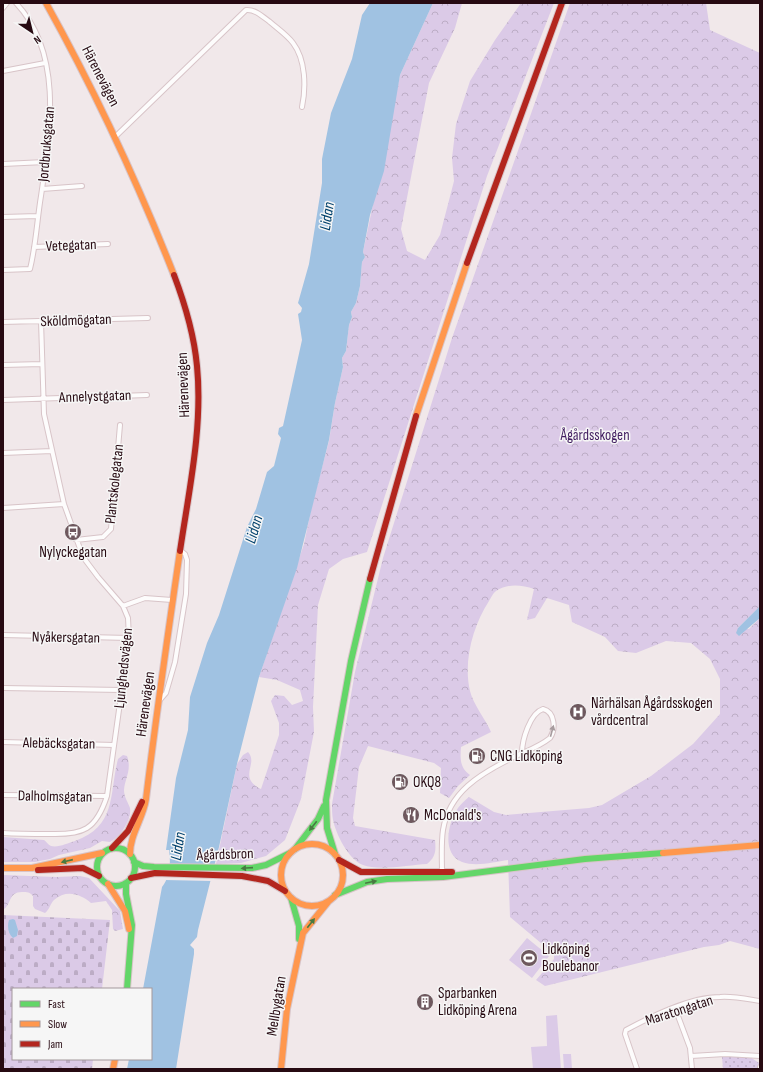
<svg xmlns="http://www.w3.org/2000/svg" width="763" height="1072" font-family="'Sofia Sans Condensed',sans-serif">
	<style>
		.grass { fill: #dbcae7 }
		.forest { fill: url(#forest-crowns) }
		.cemetery { fill: url(#cemetery-stones) }
		.park { fill: url(#park-dots) }
		.water { fill: #a0c2e2 }
		.pier { fill: #f1e8ea }
		.lines { fill: none; stroke-linecap: round; stroke-linejoin: round }
		.street-casing { stroke: #d8c4c8; stroke-width: 6 }
		.fast-casing { stroke: #d8c4c8; stroke-width: 8 }
		.slow-casing { stroke: #d8c4c8; stroke-width: 8 }
		.jam-casing { stroke: #d8c4c8; stroke-width: 8 }
		.street { stroke: #fdfcfc; stroke-width: 4 }
		.fast { stroke: #63d668; stroke-width: 6 }
		.slow { stroke: #ff974d; stroke-width: 6 }
		.jam { stroke: #b3261e; stroke-width: 6 }
		.oneway { fill: #a79b9e }
		.oneway2 { fill: #487a41 }
		.labels { text-anchor: middle; stroke-width: 3; stroke-linejoin: round; paint-order: stroke }
		.street-label { font-size: 15px; fill: #270a12; stroke: #f6f6f6 }
		.park-label { font-size: 15px; fill: #421e61; stroke: #f6f6f6 }
		.poi-label { font-size: 15px; fill: #270a12; stroke: #f6f6f6; text-anchor: start }
		.water-label { font-size: 16px; font-style: italic; fill: #00416c; stroke: #f6f6f6 }
	</style>
	<defs>
		<pattern id="forest-crowns" width="20" height="18" patternUnits="userSpaceOnUse"><rect width="20" height="18" fill="#dbcae7"/><path d="M2 6a3 3 0 1 1 6 0M12 15a3 3 0 1 1 6 0" fill="none" stroke="#bcacc5"/></pattern>
		<pattern id="cemetery-stones" width="16" height="16" patternUnits="userSpaceOnUse"><rect width="16" height="16" fill="#dbcae7"/><path d="M2 7V4a2 2 0 0 1 4 0v3zM10 15v-3a2 2 0 0 1 4 0v3z" fill="#bcacc5"/></pattern>
		<pattern id="park-dots" width="8" height="8" patternUnits="userSpaceOnUse"><rect width="8" height="8" fill="#dbcae7"/><path d="M2 2h.1M6 6h.1" fill="none" stroke="#bcacc5" stroke-width="1.8" stroke-linecap="round"/></pattern>
	</defs>
	<rect width="100%" height="100%" fill="#f1e8ea"/>
	<path class="grass" d="M527,938l22,18 -17,22 -23,-18z
		M557,1015l4,54h-28l-2,-22 16,-1 -1,-30z
		M563,1054h8l1,15h-8z"/>
	<path class="forest" d="M433,3h29l-7,25 -26,55 -28,146 6,22 18,9 15,-25 14,-54 -2,-23 4,-34 14,-43 25,-41 26,-37h33l-67,173 -120,376 -24,7 -14,10 -11,36 -5,102 1,25 -13,67 -16,41 -19,16 -25,7 -25,1 21,-100 6,-9 5,-3c11,12 -11,25 13,37l18,-54v-12l-8,-22 4,-6 9,1 8,9 11,-4 -3,-11 -23,-10 -18,-3 45,-133 8,-39 17,-64 6,-38 8,-36 -1,-9 4,-7 3,-26 3,-8 -1,-5 5,-9 4,-17 2,-24 3,-5 -2,-5 37,-177z
		M570,3h136l4,27 50,23v553l-22,22 11,1 11,-11v331l-30,-8 -11,4 -15,2 -159,39 -9,-6 18,-21v-5l-44,-37 -2,-57c-14,2 -32,7 -46,2 -21,-8 -14,-40 -4,-54 3,-4 7,-8 11,-11l25,15 12,3 83,-7 13,-3 49,-29 42,-32 27,-30v-35l-10,-20 -19,-16 -25,-2 -30,12 -18,-2 -13,-14 -33,-15 -3,-17 -22,-7 -12,20 -8,2 7,-31c-12,-4 -26,-6 -38,2 -3,2 -5,7 -7,10 -16,25 -26,60 -19,90 3,13 16,29 21,41l-30,15c-1,12 -1,21 9,28l-12,11 -9,12 -9,-5 1,-25 -7,-5 -66,-17 -9,21 -6,51 2,8 80,14c1,10 1,17 -8,24 -17,1 -49,7 -64,1 -15,-6 -27,-31 -30,-45 -1,-5 -1,-11 -1,-16l23,-132 28,-114 69,-220z
		M123,755l4,1c5,14 -2,22 -3,34 0,7 4,12 6,18 2,12 -10,29 -20,34l-8,-1 -12,7 -31,7 -9,4 -15,3h-32v-25l41,3c2,1 4,5 7,6 7,2 17,-3 24,-5 42,-15 34,-47 43,-82z
		M3,875l53,2 24,-1 9,2 31,33 3,18 -8,2 -2,-2 -1,-19 -6,-9 -15,2c-10,-9 -25,-14 -37,-3 -4,4 -4,9 -9,13l-10,-4 -2,-3v-10c-3,-4 -6,-4 -11,-4 -14,0 -10,12 -19,18z"/>
	<path class="cemetery" d="M3,915l107,5 -8,69h-89v70h80l-1,10h-89z"/>
	<path class="park" d="M738,1056l12,1 9,6 -1,6h-35l-1,-12z"/>
	<path class="water" d="M370,3h63l-33,72 -16,96 -14,44 -7,37 2,5 -3,5 -2,24 -4,17 -5,9 1,5 -3,8 -3,26 -4,7 1,9 -8,36 -6,37 -32,128 -38,109 -22,87 -18,83 -21,83 -1,7 -7,8 4,4v5l-18,115h-49l2,-10h22v-70h-8l19,-102c8,-10 9,-25 7,-37h-3l10,-72 12,-48 2,-33 17,-54 12,-28 28,-88 9,-18 11,-37 7,-6 7,-28 -3,-4 1,-6 4,-2 19,-86 -4,-26 3,-2 1,-4 -4,-5 11,-39 13,-81v-24l9,-46 21,-54 10,-44z
		M760,606v12l-21,18 -3,-3 2,-5z
		M13,919l2,1 3,10 -1,6 -4,2c-5,-4 -6,-12 -4,-18z"/>
	<path class="pier" d="M168,864l49,2 -5,15 -47,-1z"/>
	<g class="lines">
		<g class="street-casing">
			<path id="street" d="M3,8l4,-5
				M3,71l42,-8
				M116,136l130,-126c9,-1 17,7 24,12 8,7 17,13 23,21 13,17 13,45 9,64
				M3,164l42,-2
				M42,189l40,-3
				M3,217l35,-1
				M34,247l74,-3
				M3,270l27,-1c6,-24 7,-49 11,-73 9,-62 23,-142 -25,-193
				M3,322l145,-4
				M3,365l39,-1
				M3,400l144,-5
				M3,453l49,-2
				M3,508l61,-4
				M76,540l27,-3 8,-8 9,-104
				M123,606l22,-8 27,2
				M3,635l126,3
				M3,688l118,2
				M159,701l7,-8 9,-31 11,-68 1,-34 -2,-6 -5,-4
				M3,742l111,3
				M3,795l104,1
				M3,833c16,1 31,1 47,1 33,1 46,-4 57,-38l22,-158 -1,-20 -5,-12 -25,-29 -15,-20 -19,-53 -20,-90 -3,-93
				M442,873c0,-14 -1,-30 1,-43 6,-38 37,-56 69,-72 12,-6 27,-11 38,-20 6,-9 5,-26 -7,-29 -13,4 -21,31 -21,44
				M675,1008l15,40 2,21
				M691,1056l34,-2 35,2
				M637,1069l-12,-35 1,-4c26,-14 64,-33 94,-33 13,-1 27,2 40,4
				M760,1069v-2"/>
		</g>
		<g class="fast-casing">
			<path id="fast" d="M97 867a19 19 0 1 1 38 0a19 19 0 1 1-38 0Z
				M295,849l23,-30 6,-13
				M335,854l-8,-26 -1,-28 25,-139 19,-82
				M134,862l9,4 11,1 98,1 14,-3 24,-12
				M126,883v11l6,31 -5,64
				M335,895l32,-13 20,-3 56,-2 142,-18 78,-6
				M291,898l8,28v13"/>
		</g>
		<g class="slow-casing">
			<path id="slow" d="M46,3c49,88 91,178 128,272
				M416,416l51,-153
				M281 875a31 31 0 1 1 62 0a31 31 0 1 1-62 0Z
				M663,853l97,-8
				M130,854c0,-20 13,-35 16,-55 10,-83 22,-166 34,-248
				M3,868h29l70,-15
				M108,884l17,27 4,18
				M113,1069l2,-10
				M281,1069l6,-60 16,-76 25,-31"/>
		</g>
		<g class="jam-casing">
			<path id="jam" d="M467,263l95,-260
				M174,275c11,29 20,59 23,91 6,61 -8,124 -17,185
				M370,579l46,-163
				M112,848l16,-17 14,-29
				M339,860l22,12h91
				M38,870l45,-2 16,8
				M131,878l24,-5 87,3 26,5 17,10"/>
		</g>
		<use href="#street" class="street"/>
		<use href="#fast" class="fast"/>
		<use href="#slow" class="slow"/>
		<use href="#jam" class="jam"/>
	</g>
	<defs><path id="oneway-solid" d="M-6-.8H1V-3.2L6.5 0L1 3.2V.8H-6Z"/></defs>
	<use class="oneway" href="#oneway-solid" transform="translate(552 731) rotate(-75)"/>
	<g class="oneway2">
		<use href="#oneway-solid" transform="translate(313 826) rotate(128)"/>
		<use href="#oneway-solid" transform="translate(67 861) rotate(167)"/>
		<use href="#oneway-solid" transform="translate(247 868) rotate(176)"/>
		<use href="#oneway-solid" transform="translate(371 882) rotate(-12)"/>
		<use href="#oneway-solid" transform="translate(311 923) rotate(-52)"/>
	</g>
	<defs>
		<g id="bus-disc" transform="scale(0.9)"><circle r="9.5" fill="#6e585e" stroke="#f6f6f6"/><path d="M-5-6H5V4H4V6H2V4H-2V6H-4V4H-5ZM-3.5-4V0h7V-4ZM-3.5 1.2v1.5H-2V1.2ZM2 1.2v1.5H3.5V1.2Z" fill="#fff"/></g>
		<g id="hospital-disc" transform="scale(0.9)"><circle r="9.5" fill="#6e585e" stroke="#f6f6f6"/><path d="M-5-5h3v3.5h4V-5h3V5h-3V1.5h-4V5h-3Z" fill="#fff"/></g>
		<g id="fuel-disc" transform="scale(0.9)"><circle r="9.5" fill="#6e585e" stroke="#f6f6f6"/><path d="M-5.5-6h7V0h2V4h1.3V-2.5L3-4.5l.8-.8L6-3V5H2.5V1h-1V6h-7ZM-4.2-4.7v3.2H.2V-4.7Z" fill="#fff"/></g>
		<g id="restaurant-disc" transform="scale(0.9)"><circle r="9.5" fill="#6e585e" stroke="#f6f6f6"/><path d="M-5-6h1v4h1v-4h1v4h1v-4h1v5L-1.5 .5V6h-2V.5L-5-1ZM5-6V6H3V1.5H1.5Q1.5-4 5-6Z" fill="#fff"/></g>
		<g id="stadium-disc" transform="scale(0.9)"><circle r="9.5" fill="#6e585e" stroke="#f6f6f6"/><path d="M0-5a6.5 5 0 1 0 0 10a6.5 5 0 1 0 0-10ZM-3.5-1.8h7v3.6h-7Z" fill="#fff"/></g>
		<g id="building-disc" transform="scale(0.9)"><circle r="9.5" fill="#6e585e" stroke="#f6f6f6"/><path d="M-4-6H4V6H1V3H-1V6H-4ZM-2.5-4.3h1.7v1.8h-1.7ZM.8-4.3h1.7v1.8H.8ZM-2.5-1h1.7V.8h-1.7ZM.8-1h1.7V.8H.8Z" fill="#fff"/></g>
	</defs>
	<g fill-rule="evenodd">
		<use href="#bus-disc" x="73" y="532"/>
		<use href="#hospital-disc" x="578" y="712"/>
		<use href="#fuel-disc" x="477" y="756"/>
		<use href="#fuel-disc" x="400" y="782"/>
		<use href="#restaurant-disc" x="411" y="815"/>
		<use href="#stadium-disc" x="529" y="958"/>
		<use href="#building-disc" x="425" y="1002"/>
	</g>
	<g class="labels">
		<g class="street-label">
			<text transform="translate(101 76) rotate(63)" y="5">Härenevägen</text>
			<text transform="translate(46 144) rotate(-85)" y="5">Jordbruksgatan</text>
			<text transform="translate(71 245) rotate(-2)" y="5">Vetegatan</text>
			<text transform="translate(76 320) rotate(-2)" y="5">Sköldmögatan</text>
			<text transform="translate(183 385) rotate(-92)" y="5">Härenevägen</text>
			<text transform="translate(95 396) rotate(-2)" y="5">Annelystgatan</text>
			<text transform="translate(114 484) rotate(-84)" y="5">Plantskolegatan</text>
			<text transform="translate(66 637) rotate(1)" y="5">Nyåkersgatan</text>
			<text transform="translate(123 668) rotate(-84)" y="5">Ljunghedsvägen</text>
			<text transform="translate(145 704) rotate(-82)" y="5">Härenevägen</text>
			<text transform="translate(59 743) rotate(1)" y="5">Alebäcksgatan</text>
			<text transform="translate(55 796) rotate(1)" y="5">Dalholmsgatan</text>
			<text transform="translate(225 854) rotate(-2)" y="5">Ågårdsbron</text>
			<text transform="translate(276 1006) rotate(-81)" y="5">Mellbygatan</text>
			<text transform="translate(679 1010) rotate(-18)" y="5">Maratongatan</text>
		</g>
		<g class="park-label">
			<text x="595" y="440">Ågårdsskogen</text>
		</g>
		<g class="poi-label">
			<text x="73" y="557" text-anchor="middle">Nylyckegatan</text>
			<text x="591" y="708">Närhälsan Ågårdsskogen<tspan x="591" dy="17">vårdcentral</tspan></text>
			<text x="490" y="761">CNG Lidköping</text>
			<text x="413" y="787">OKQ8</text>
			<text x="424" y="820">McDonald's</text>
			<text x="542" y="954">Lidköping<tspan x="542" dy="17">Boulebanor</tspan></text>
			<text x="438" y="998">Sparbanken<tspan x="438" dy="17">Lidköping Arena</tspan></text>
		</g>
		<g class="water-label">
			<text transform="translate(326 216) rotate(-81)" y="6">Lidan</text>
			<text transform="translate(253 529) rotate(-74)" y="6">Lidan</text>
			<text transform="translate(177 846) rotate(-81)" y="6">Lidan</text>
		</g>
	</g>
	<rect width="763" height="1072" fill="none" stroke="#270a12" stroke-width="8"/>
	<rect x="12" y="988" width="140" height="72" fill="#f6f6f6" stroke="#a3989b"/>
	<rect x="20" y="1001" width="20" height="6" fill="#63d668" stroke="#a3989b"/>
	<text x="48" y="1008" font-size="12" fill="#270a12">Fast</text>
	<rect x="20" y="1021" width="20" height="6" fill="#ff974d" stroke="#a3989b"/>
	<text x="48" y="1028" font-size="12" fill="#270a12">Slow</text>
	<rect x="20" y="1041" width="20" height="6" fill="#b3261e" stroke="#a3989b"/>
	<text x="48" y="1048" font-size="12" fill="#270a12">Jam</text>
	<g transform="translate(32 32) rotate(145)" stroke="#f6f6f6" stroke-width="3" paint-order="stroke">
	<path d="M0-3L7 15L0 10L-7 15Z" fill="#270a12"/>
	<text y="-6" font-size="11" font-weight="bold" text-anchor="middle" fill="#270a12">N</text>
	</g>
</svg>
